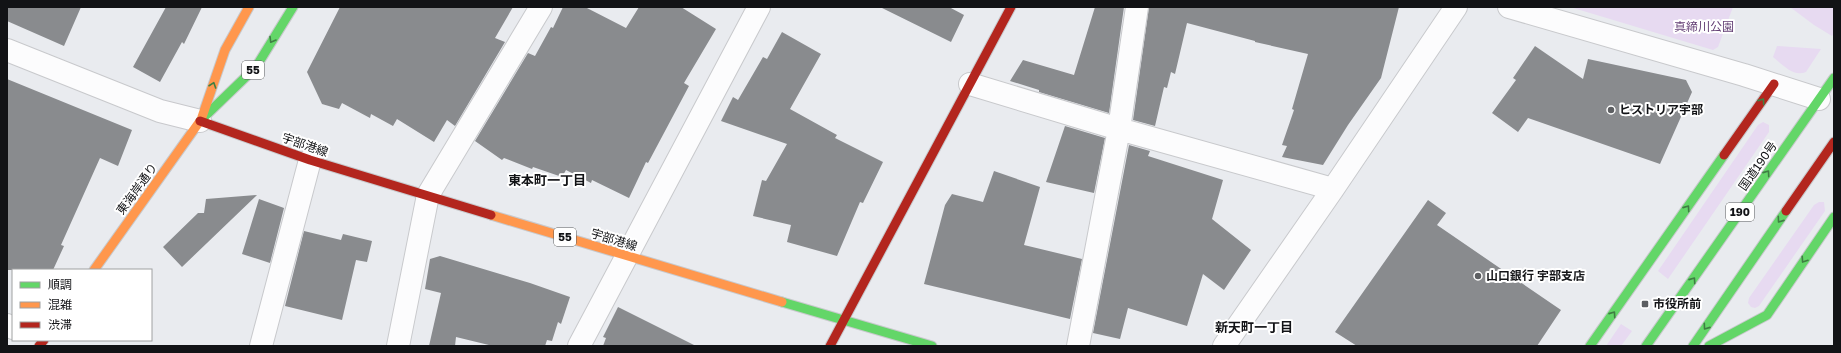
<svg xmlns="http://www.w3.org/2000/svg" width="1841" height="353" font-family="'Golos Text','Noto Sans JP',sans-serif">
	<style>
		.green { fill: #e7daf1 }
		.building { fill: #898b8e }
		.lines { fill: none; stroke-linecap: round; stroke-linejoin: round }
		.street-casing { stroke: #c8c9cc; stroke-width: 24 }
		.fast-casing { stroke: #c8c9cc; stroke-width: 11 }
		.slow-casing { stroke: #c8c9cc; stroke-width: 11 }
		.jam-casing { stroke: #c8c9cc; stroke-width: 11 }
		.street { stroke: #fcfcfd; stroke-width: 22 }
		.fast { stroke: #63d668; stroke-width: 9 }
		.slow { stroke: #ff974d; stroke-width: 9 }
		.jam { stroke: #b3261e; stroke-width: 9 }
		.oneway { stroke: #3f7e43 }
		.poi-dot { fill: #5d5f62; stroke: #fff; stroke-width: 1.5 }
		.labels { text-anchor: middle; stroke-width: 4; stroke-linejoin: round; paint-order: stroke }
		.shield { fill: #fff; stroke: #595a5c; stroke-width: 1 }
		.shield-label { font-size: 11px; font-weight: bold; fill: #121316 }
		.park-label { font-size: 12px; fill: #654176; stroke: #fff }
		.poi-label { font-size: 12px; font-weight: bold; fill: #121316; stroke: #fff; text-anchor: start }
		.street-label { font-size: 12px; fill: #121316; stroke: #fff }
		.neighbourhood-label { font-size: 13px; font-weight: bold; fill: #121316; stroke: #fff }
	</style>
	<rect width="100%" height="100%" fill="#e9ebef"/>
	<path class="green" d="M1570,7h163l-15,40 -5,3z
		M1790,7h44v26l-2,3 -18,-11z
		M1777,46l44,3 -15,23c-13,5 -23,-7 -33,-15z
		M1763,122l6,3v7l-101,147 -10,-8 100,-146z
		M1819,202h5l1,9 -66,95 -4,2 -4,-1 -3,-4 1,-5 65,-93z
		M1621,324l11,7 -11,15h-15z"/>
	<path class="building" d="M7,7h74l-17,39 -57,-25z
		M166,7h36l-18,37 -2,-2 -22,40 -27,-15z
		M340,7h173l-18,31 10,4 -50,84 -8,-6 -13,22 -37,-23 -4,7 -22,-12 -1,4 -28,-15 -3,6 -17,-5 -15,-32z
		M563,7h22l41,21 13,-21h42l35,22 -32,54 5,3 -41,77 -2,-1 -17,36 -37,-18 -1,3 -25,-13 -4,7 -29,-10 -1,2 -28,-11 -2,2 -27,-19 53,-88 7,3 16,-29 2,1z
		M880,7h69l15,8 -13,27z
		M1095,7h29l-15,106 -70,-21v-2l-29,-9 13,-21 51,15z
		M1149,7h250l-18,71 -33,47 -25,40 -41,-8 5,-11 -5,-1 12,-35 -2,-1 16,-55 -53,-12v-1l-68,-18 -12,51 -4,-2 -4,16 -3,-1 -9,39 -22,-6z
		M782,32l39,22 -31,55 47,26 -2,3 48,24 -20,41 -3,-1 -23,54 -50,-14 4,-17 -38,-9 9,-36 4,1 21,-37 -66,-23 12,-24 5,3 25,-43 4,2z
		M1535,46l48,33 5,-20 98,21 6,12 -32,72 -132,-46 -10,14 -26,-19 24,-33 -3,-2z
		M7,79l125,51 -14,36 -18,-8 -39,87 3,1 -11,24h-46z
		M1065,126l40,12 -11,55 -48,-11z
		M1129,145l21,6 -2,5 75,24 -11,39 39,31 -27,40 -21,-16 -16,52 -59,-18 -8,31 -27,-6z
		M994,171l46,16 -16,58 58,14 -12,60 -146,-35 21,-79 7,-11 31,8z
		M257,195l-75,72 -19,-20 35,-34h6l2,-14z
		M259,199l25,9 -14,55 -28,-9z
		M1428,200l18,13 -9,12 124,85 -24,36h-180l-22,-14z
		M304,231l37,9 2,-6 29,7 -5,21 -11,-2 -14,60 -57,-14z
		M440,256l90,27 40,14 -9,27 -3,-2 -6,19 -5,-1 -2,6h-52l-37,-9 -1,9h-26l12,-53 -16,-4 5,-30z
		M618,307l78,39h-93l3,-8 -3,-1z"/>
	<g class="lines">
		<g class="street-casing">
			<path id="street" d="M1509,7l235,68 75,24
				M7,50l153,61 40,10
				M970,84l149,45 214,60
				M7,325l6,3
				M261,346l49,-186
				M398,346l30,-151 113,-188
				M579,346l180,-339
				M1078,346l41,-217 18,-122
				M1224,346l109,-157 123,-182"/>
		</g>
		<g class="fast-casing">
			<path id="fast" d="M200,121l56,-54 37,-60
				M782,302l150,44
				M1590,346l134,-191
				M1646,346l188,-268
				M1693,346l93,-135
				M1709,346l58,-31 67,-98"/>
		</g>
		<g class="slow-casing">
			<path id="slow" d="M202,117l23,-67 24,-43
				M491,215l291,87
				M94,270l106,-149"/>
		</g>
		<g class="jam-casing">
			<path id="jam" d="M200,121l110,39 181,55
				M1724,155l50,-71
				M1786,211l48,-69
				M39,346l5,-6
				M830,346l181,-339"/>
		</g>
		<use href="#street" class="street"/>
		<use href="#fast" class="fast"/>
		<use href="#slow" class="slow"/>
		<use href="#jam" class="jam"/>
	</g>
	<defs><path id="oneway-chevron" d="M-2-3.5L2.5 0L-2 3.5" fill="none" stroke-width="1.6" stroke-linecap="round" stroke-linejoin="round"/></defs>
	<g class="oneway">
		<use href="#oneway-chevron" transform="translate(272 40) rotate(121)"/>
		<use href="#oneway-chevron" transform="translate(213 85) rotate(-71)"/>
		<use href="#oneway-chevron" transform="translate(1762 101) rotate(-55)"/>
		<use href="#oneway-chevron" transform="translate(1767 173) rotate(-55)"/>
		<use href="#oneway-chevron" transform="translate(1687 208) rotate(-55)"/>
		<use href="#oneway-chevron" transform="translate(1780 220) rotate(125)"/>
		<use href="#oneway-chevron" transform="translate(1804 260) rotate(124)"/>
		<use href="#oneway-chevron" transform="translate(1693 280) rotate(-55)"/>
		<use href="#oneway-chevron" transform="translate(1613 314) rotate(-55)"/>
		<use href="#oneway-chevron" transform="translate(1706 327) rotate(125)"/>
	</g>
	<g class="poi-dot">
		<circle cx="1611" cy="110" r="4"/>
		<circle cx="1478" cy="276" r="4"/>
		<rect x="1641" y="300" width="8" height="8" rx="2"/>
	</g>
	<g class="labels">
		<g class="shield">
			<rect x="242" y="61" width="22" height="18" rx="3"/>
			<rect x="1726" y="203" width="28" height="18" rx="3"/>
			<rect x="554" y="228" width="22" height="18" rx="3"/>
		</g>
		<g class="shield-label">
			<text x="253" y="74">55</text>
			<text x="1740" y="216">190</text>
			<text x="565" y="241">55</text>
		</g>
		<g class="park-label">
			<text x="1704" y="31">真締川公園</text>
		</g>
		<g class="poi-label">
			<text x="1619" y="114">ヒストリア宇部</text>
			<text x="1486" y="280">山口銀行 宇部支店</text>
			<text x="1653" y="308">市役所前</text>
		</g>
		<g class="street-label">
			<text transform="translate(305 145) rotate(19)" y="4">宇部港線</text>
			<text transform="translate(1758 166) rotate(-55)" y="4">国道190号</text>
			<text transform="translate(137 189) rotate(-54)" y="4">東海岸通り</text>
			<text transform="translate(614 240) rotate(17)" y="4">宇部港線</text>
		</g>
		<g class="neighbourhood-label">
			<text x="547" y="185">東本町一丁目</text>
			<text x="1254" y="332">新天町一丁目</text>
		</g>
	</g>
	<rect width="1841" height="353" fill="none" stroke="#121316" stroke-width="16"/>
	<rect x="12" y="269" width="140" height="72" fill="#ffffff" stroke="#a0a1a2"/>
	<rect x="20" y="282" width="20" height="6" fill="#63d668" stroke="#a0a1a2"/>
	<text x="48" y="289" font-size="12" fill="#121316">順調</text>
	<rect x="20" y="302" width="20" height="6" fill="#ff974d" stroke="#a0a1a2"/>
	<text x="48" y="309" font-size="12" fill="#121316">混雑</text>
	<rect x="20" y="322" width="20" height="6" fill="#b3261e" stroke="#a0a1a2"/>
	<text x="48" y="329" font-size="12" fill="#121316">渋滞</text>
</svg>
